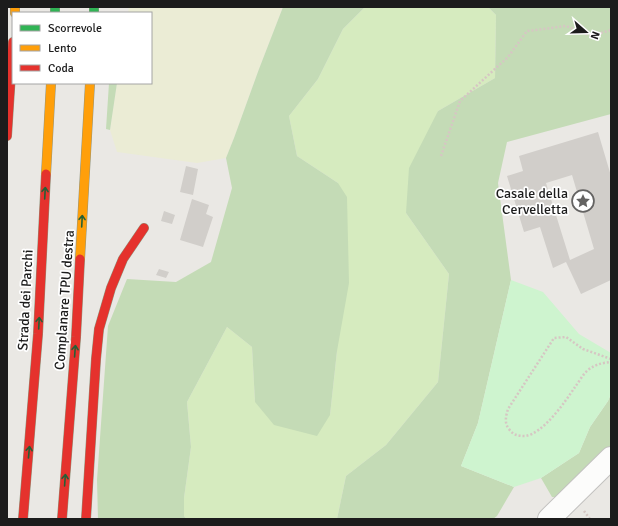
<svg xmlns="http://www.w3.org/2000/svg" width="618" height="526" font-family="Signika,sans-serif">
	<style>
		.farmland { fill: #ebecd5 }
		.grass { fill: #d6ebbf }
		.forest { fill: #c4dbb6 }
		.park { fill: #cef4cf }
		.building { fill: #d1ceca; fill-rule: evenodd }
		.lines { fill: none; stroke-linecap: round; stroke-linejoin: round }
		.street-casing { stroke: #c3c2c0; stroke-width: 24 }
		.fast-casing { stroke: #92947c; stroke-width: 10 }
		.slow-casing { stroke: #92947c; stroke-width: 10 }
		.jam-casing { stroke: #92947c; stroke-width: 10 }
		.path { stroke: #d6c6c3; stroke-width: 2.5; stroke-dasharray: 2 2; stroke-linecap: butt }
		.street { stroke: #fcfcfb; stroke-width: 22 }
		.fast { stroke: #30b455; stroke-width: 9 }
		.slow { stroke: #ff9f0a; stroke-width: 9 }
		.jam { stroke: #e5322d; stroke-width: 9 }
		.oneway { stroke: #256036 }
		.labels { text-anchor: middle; stroke-width: 3.5; stroke-linejoin: round; paint-order: stroke }
		.poi-label { font-size: 14px; fill: #1c1c1c; stroke: #fff; text-anchor: end }
		.street-label { font-size: 14px; fill: #1c1c1c; stroke: #fff }
	</style>
	<rect width="100%" height="100%" fill="#eae8e4"/>
	<path class="farmland" d="M129,7h154l-24,62 -25,69 -8,20 -29,5 -80,-11 -7,-22 7,-47h34v-70h-23z"/>
	<path class="grass" d="M365,7h123l8,8 -1,63 -57,33 -32,102 43,61 -11,108 -52,63 -40,31 -9,43h-151l-2,-3v-18l7,-51 -4,-45 40,-75 25,20 3,55 75,13 7,-64 1,-168 -41,-27 -8,-40 29,-37 25,-50z"/>
	<path class="forest" d="M283,7h82l-22,22 -25,50 -29,37 8,40 41,27 9,14 2,86 -12,68 -7,64 -13,21 -43,-11 -19,-23 -3,-55 -25,-20 -40,75 4,45 -7,51v18l2,3h-88l-1,-39 11,-154 19,-47 49,3 35,-20 21,-74 -6,-30 8,-20 25,-69z
		M488,7h123v107l-104,28 -9,41 13,97 -33,143 -17,43 53,21 -17,29 -4,3h-156l9,-43 40,-31 52,-63 11,-108 -43,-61 3,-45 29,-57 57,-33 1,-63z
		M109,83h8l-7,47 -4,-1z
		M611,394v55l-46,48h-13l-11,-19 38,-25 11,-26 18,-26z"/>
	<path class="park" d="M511,280l32,12 36,42 32,19v41l-3,7 -18,26 -11,26 -38,25 -27,9 -53,-21 17,-43z"/>
	<path class="building" d="M598,132l13,44v104l-30,14 -15,-32 -13,6 -13,-41 -16,5 -17,-56 16,-5 -4,-15zM572,175l22,74 -24,11 -24,-77z
		M186,166l12,3 -5,26 -13,-3z
		M192,199l17,6 -3,9 7,3 -10,30 -23,-7z
		M164,211l11,4 -3,9 -11,-3z
		M159,269l10,3 -3,6 -10,-3z"/>
	<g class="lines">
		<g class="street-casing">
			<path id="street" d="M549,519l62,-61"/>
		</g>
		<g class="fast-casing">
			<path id="fast" d="M55,7v6
				M94,7v6"/>
		</g>
		<g class="slow-casing">
			<path id="slow" d="M15,7v6
				M46,174l5,-91
				M80,259l10,-176"/>
		</g>
		<g class="jam-casing">
			<path id="jam" d="M7,136l6,-94
				M23,519l15,-185 8,-160
				M62,519l14,-182 4,-78
				M86,519l10,-160 3,-30 12,-41 12,-29 21,-31"/>
		</g>
		<path class="path" d="M441,156l19,-55 48,-44 19,-26 39,-5 25,10 20,-6
			M611,359l-28,-10 -17,-12 -12,1 -46,71c-2,7 -4,14 1,20 4,6 9,7 16,7 18,-2 40,-34 50,-49 4,-5 8,-13 13,-17 8,-6 14,-7 23,-8
			M584,511l6,8"/>
		<use href="#street" class="street"/>
		<use href="#fast" class="fast"/>
		<use href="#slow" class="slow"/>
		<use href="#jam" class="jam"/>
	</g>
	<defs><path id="oneway-shaft" d="M-6 0H5M1.5-3L5.5 0L1.5 3" fill="none" stroke-width="1.6" stroke-linecap="round" stroke-linejoin="round"/></defs>
	<g class="oneway">
		<use href="#oneway-shaft" transform="translate(45 193) rotate(-87)"/>
		<use href="#oneway-shaft" transform="translate(82 221) rotate(-87)"/>
		<use href="#oneway-shaft" transform="translate(39 323) rotate(-87)"/>
		<use href="#oneway-shaft" transform="translate(75 351) rotate(-86)"/>
		<use href="#oneway-shaft" transform="translate(29 452) rotate(-85)"/>
		<use href="#oneway-shaft" transform="translate(65 480) rotate(-86)"/>
	</g>
	<defs>
		<g id="sight-ring" transform="scale(1.15)"><circle r="9.5" fill="#fff" stroke="#646362" stroke-width="1.5"/><path d="M0-6L1.8-2.2L6-1.7L2.9 1.2L3.7 5.4L0 3.3L-3.7 5.4L-2.9 1.2L-6-1.7L-1.8-2.2Z" fill="#646362"/></g>
	</defs>
	<g fill-rule="evenodd">
		<use href="#sight-ring" x="583" y="201"/>
	</g>
	<g class="labels">
		<g class="poi-label">
			<text x="568" y="198">Casale della<tspan x="568" dy="16">Cervelletta</tspan></text>
		</g>
		<g class="street-label">
			<text transform="translate(25 300) rotate(-87)" y="5">Strada dei Parchi</text>
			<text transform="translate(64 300) rotate(-86)" y="5">Complanare TPU destra</text>
		</g>
	</g>
	<rect width="618" height="526" fill="none" stroke="#1c1c1c" stroke-width="16"/>
	<rect x="12" y="12" width="140" height="72" fill="#ffffff" stroke="#a4a4a4"/>
	<rect x="20" y="25" width="20" height="6" fill="#30b455" stroke="#a4a4a4"/>
	<text x="48" y="32" font-size="12" fill="#1c1c1c">Scorrevole</text>
	<rect x="20" y="45" width="20" height="6" fill="#ff9f0a" stroke="#a4a4a4"/>
	<text x="48" y="52" font-size="12" fill="#1c1c1c">Lento</text>
	<rect x="20" y="65" width="20" height="6" fill="#e5322d" stroke="#a4a4a4"/>
	<text x="48" y="72" font-size="12" fill="#1c1c1c">Coda</text>
	<g transform="translate(586 32) rotate(110)" stroke="#ffffff" stroke-width="3" paint-order="stroke">
	<path d="M0-3L7 15L0 10L-7 15Z" fill="#1c1c1c"/>
	<text y="-6" font-size="11" font-weight="bold" text-anchor="middle" fill="#1c1c1c">N</text>
	</g>
</svg>
